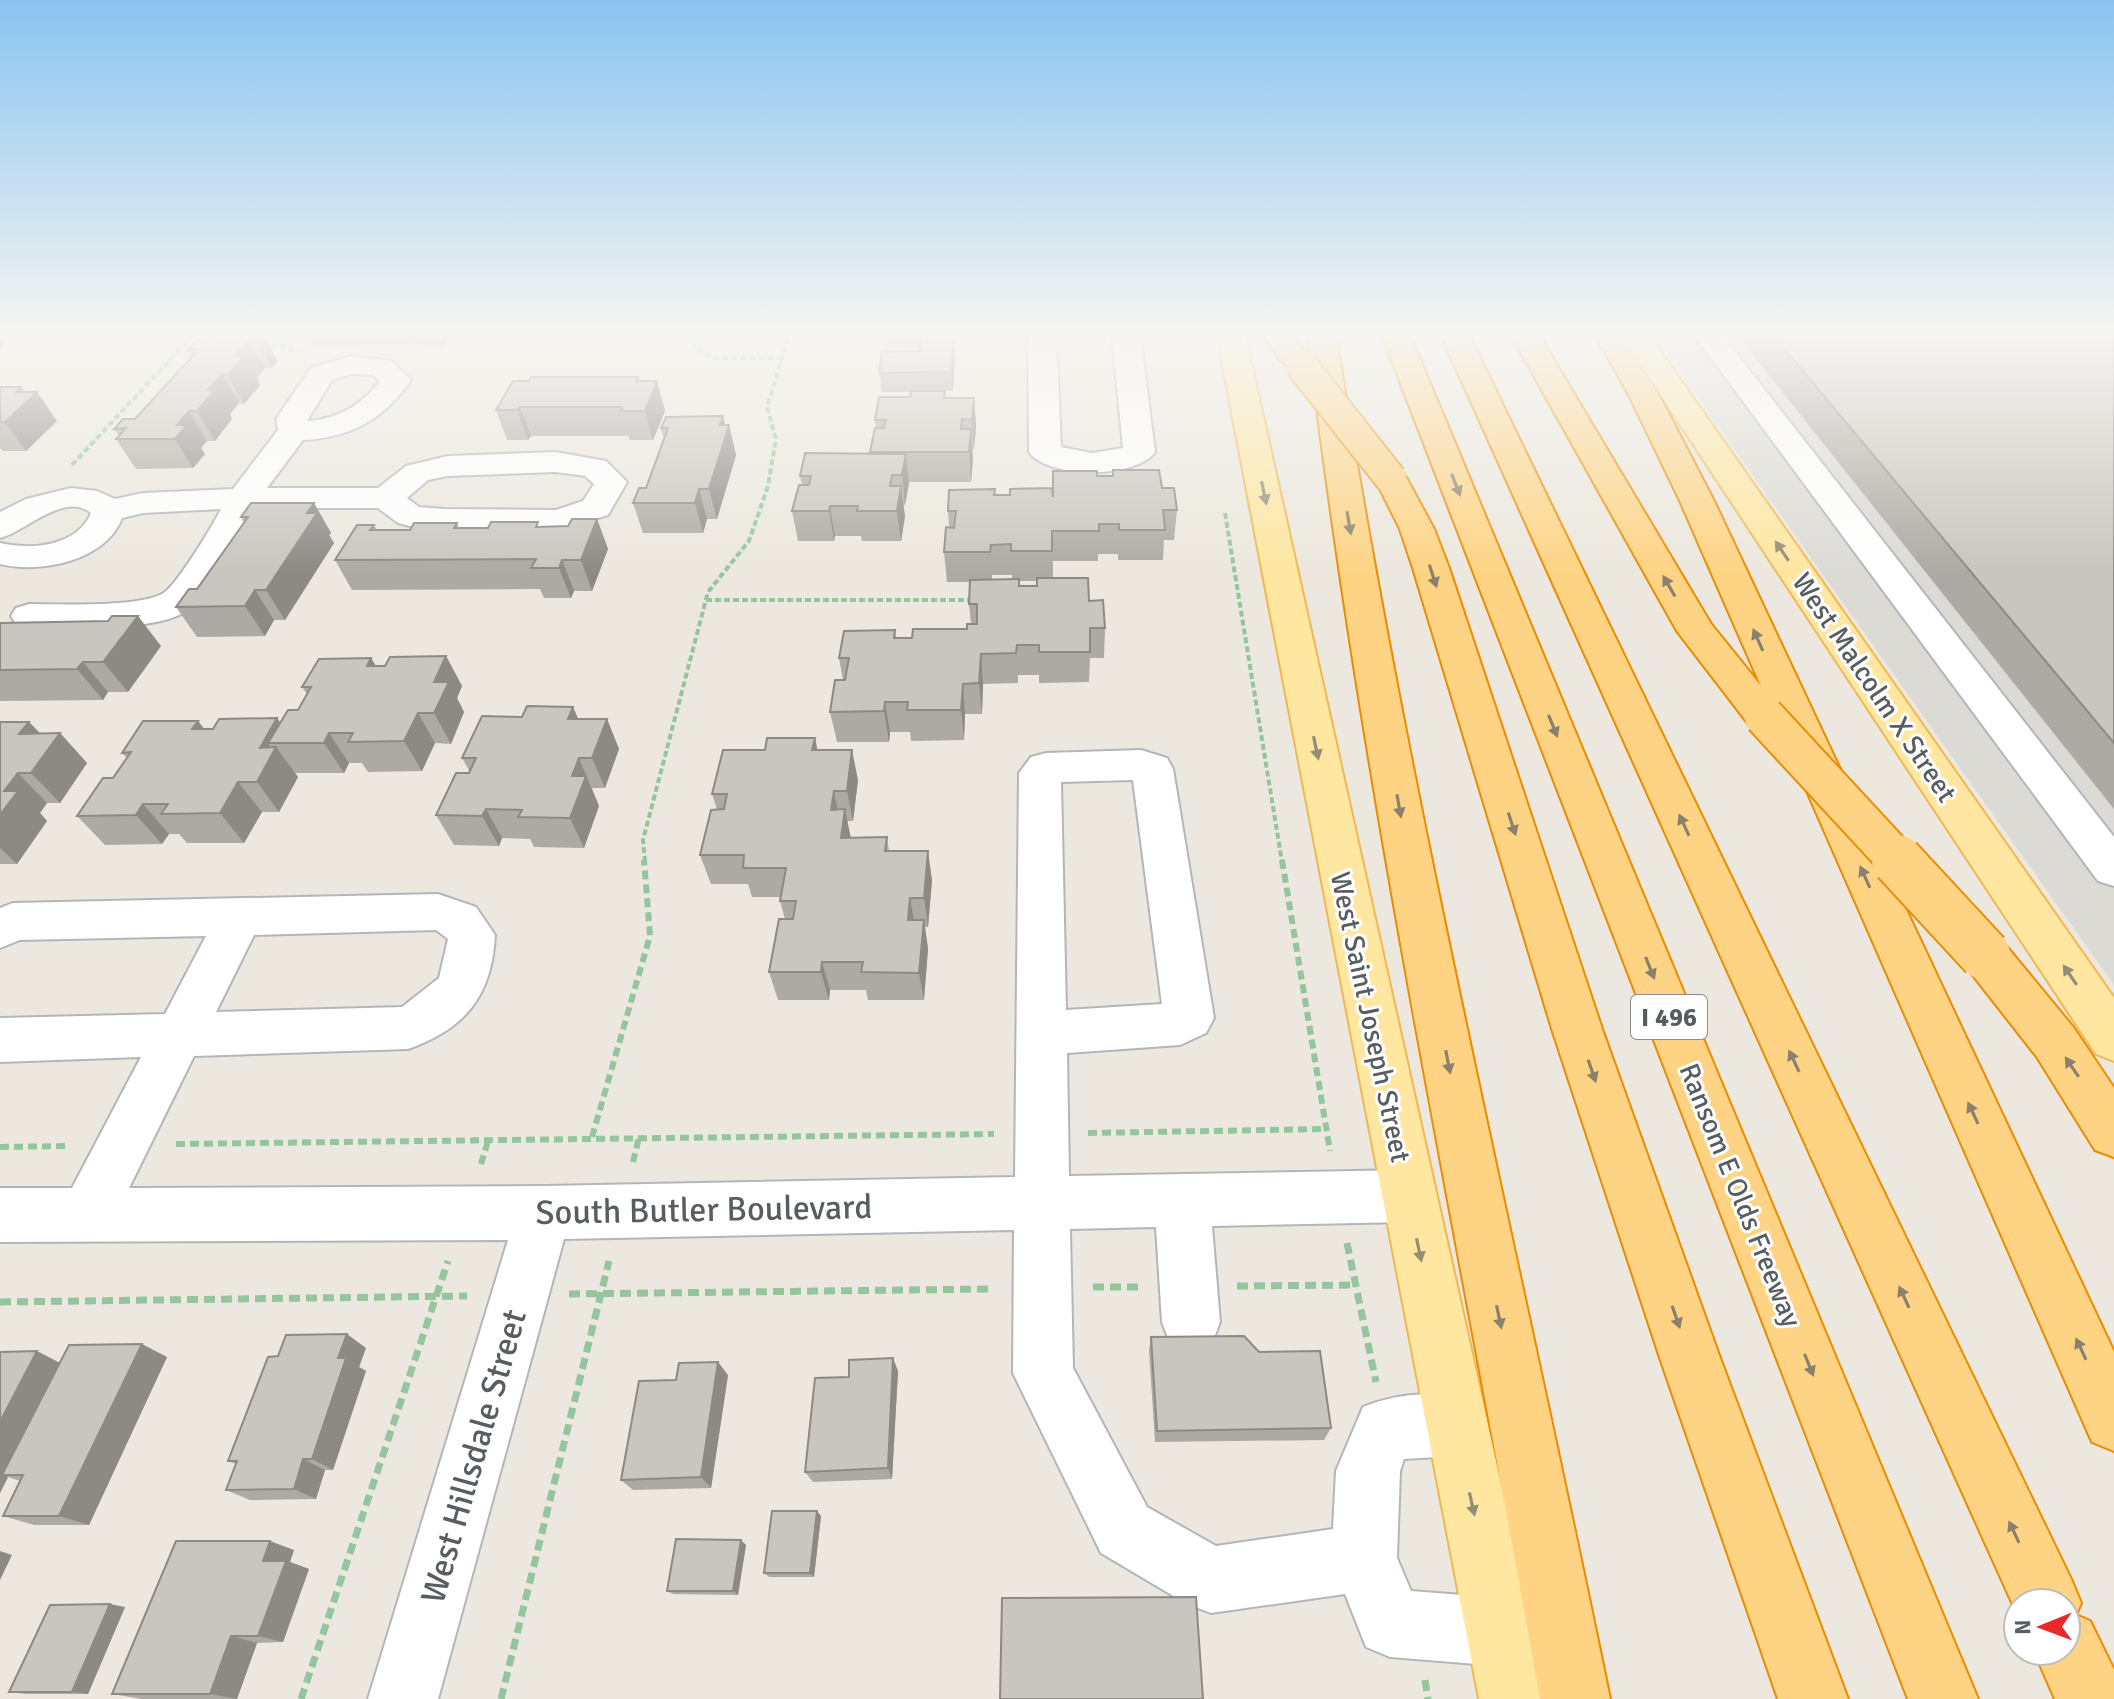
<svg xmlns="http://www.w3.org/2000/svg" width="2114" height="1699" font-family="Signika,sans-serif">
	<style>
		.industrial { fill: #dcdad4 }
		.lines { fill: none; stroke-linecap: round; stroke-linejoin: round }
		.minor-casing { stroke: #b2b6bb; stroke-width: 4 }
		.major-casing { stroke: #f2b752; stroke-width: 4 }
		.highway-casing { stroke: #eb8c00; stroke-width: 4 }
		.path-far2 { stroke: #94c59d; stroke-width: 4; stroke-dasharray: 6 3; stroke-linecap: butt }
		.path-far1 { stroke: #94c59d; stroke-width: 6; stroke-dasharray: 9 5; stroke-linecap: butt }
		.path { stroke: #94c59d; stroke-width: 7; stroke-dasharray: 11 6; stroke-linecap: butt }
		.minor { fill: #fff; fill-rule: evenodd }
		.major { fill: #ffe7a1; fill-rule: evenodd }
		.highway { fill: #fed484; fill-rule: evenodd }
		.highway-bridge-far2-casing { stroke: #eb8c00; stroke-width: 34; stroke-linecap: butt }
		.highway-bridge-far1-casing { stroke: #eb8c00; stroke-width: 43; stroke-linecap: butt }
		.highway-bridge-casing { stroke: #eb8c00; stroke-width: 54; stroke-linecap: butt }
		.highway-bridge-far2 { stroke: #fed484; stroke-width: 31 }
		.highway-bridge-far1 { stroke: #fed484; stroke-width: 39 }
		.highway-bridge { stroke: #fed484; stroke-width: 50 }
		.wall { fill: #ada9a4; fill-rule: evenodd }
		.shaded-wall { fill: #8d8a86 }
		.building { fill: #c9c5bf; stroke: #8d8a86; stroke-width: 2 }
		.oneway { fill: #8a816c }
		.oneway2 { fill: #928d77 }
		.labels { text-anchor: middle; stroke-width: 6; stroke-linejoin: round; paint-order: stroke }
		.shield { fill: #fff; stroke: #8a8e90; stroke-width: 2 }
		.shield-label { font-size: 26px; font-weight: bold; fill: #585d61 }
		.street-label { font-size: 28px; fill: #585d61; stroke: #fff }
		.near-street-label { font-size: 34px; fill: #585d61; stroke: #fff }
	</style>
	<rect width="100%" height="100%" fill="#ece8df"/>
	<path class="industrial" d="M1655,335h459v650l-383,-540z"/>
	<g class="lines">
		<g class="minor-casing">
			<path id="minor" d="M1028,335h28l5,112 31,6 31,-5 -11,-113h28l15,117c-19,27 -107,27 -126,0z
				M1694,335h28l392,502v49l-16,-5z
				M350,356l41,5 20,19c-27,39 -60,58 -108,60l-36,48h111l28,-22 42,-10 108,-4 50,9 21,21 -19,33 -50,15 -148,-4 -12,-3 -20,-15h-123c-12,25 -44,80 -63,99 -28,26 -124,20 -163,21l-13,-4 -5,-8 5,-8 13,-4c29,0 115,4 136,-12 14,-11 47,-65 56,-83l-78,4 -21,5c-16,43 -82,56 -122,46v-21c30,7 77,4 91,-30 -27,-22 -66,19 -91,25v-26l26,-13 45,-11 26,3 18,8 28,-6 90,-4 45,-59 -2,-11 35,-51zM352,374l21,1 7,6c-19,25 -42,38 -73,40l25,-41zM556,472l29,4 9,8 -11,17 -27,9 -112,-1 -25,-2 -12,-9 21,-18 20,-4z
				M1141,750l26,8 6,11 41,249 -8,15 -26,12 -113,8 2,123 339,-6 19,7 8,19 -8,19 -19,7 -196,4 8,96 -8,21 -21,8 -21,-8 -8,-21 -6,-95 -86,2 3,139 74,139 69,39 117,-17 3,-58 27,-64c34,-14 79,-18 114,-4l9,22 -9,22 -22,9 -51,3 -4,12 -3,87 14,33 90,7 24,10 10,24 -10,24 -24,10 -111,-9 -24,-10 -21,-53 -134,19 -24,-9 -86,-51 -88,-180 1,-143 -450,9 -126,460h-70l140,-459 -508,2v-54h72l69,-131 -141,5v-44l165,-4 41,-78 -186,4 -20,8v-40l13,-5 425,-9 38,13 19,28c-3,61 -30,94 -87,114l-214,7 -65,132 415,-2 471,-9 4,-404 12,-16 15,-4zM1133,780l29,224 -96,6 -5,-228zM436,930l12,9 -9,39 -37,29 -186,5 38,-77z"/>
		</g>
		<g class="major-casing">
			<path id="major" d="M1217,335h28l304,1364h-70z
				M1621,335h28l465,663v63l-18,-7z"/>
		</g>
		<g class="highway-casing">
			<path id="highway" d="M1263,335h28l20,24 -3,-24h28c71,459 181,909 274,1364h-70c-78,-443 -173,-883 -228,-1330 -23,12 -37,-17 -49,-34z
				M1382,335h28l568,1364h-70z
				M1441,335h28l602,1244 10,24 -5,12 14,6 24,49v29h-59l-21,-48h32v-48h-48v13z
				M1511,335h28l172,289 50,62 -81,-185 -51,-106 -34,-60h28l36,60 55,106 400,851v99l-22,-9 -314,-717 -14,5 -14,-4 -73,-95z
				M1391,469l11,3 5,7 27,50 15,39 153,461 118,329 128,341h-70l-118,-341 -108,-329 -139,-461 -13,-39 -25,-50 5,-7z
				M1985,936l17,5 71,86 41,61v69l-19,-7 -58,-93 -69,-88 -7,-14 7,-14z"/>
		</g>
		<path class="path-far2" d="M700,335l-6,13 20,10h69
			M262,343l37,7
			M72,465l121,-130
			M1225,513l57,349
			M706,600h267
			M645,862l-2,-22 65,-248 41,-51 19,-55 8,-47 -9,-32 22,-72"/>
		<path class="path-far1" d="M1282,860l48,291
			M1088,1133l239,-4
			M592,1137l58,-201 -6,-76
			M176,1144l818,-10
			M0,1147l70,-1
			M633,1162l6,-25
			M481,1164l8,-26"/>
		<path class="path" d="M1347,1243l29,139
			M1237,1286l119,-1
			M1093,1287h46
			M569,1294l422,-5
			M0,1302l467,-6
			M1425,1680l3,19
			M301,1699l147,-438
			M501,1699l108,-438"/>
		<use href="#minor" class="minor"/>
		<use href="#major" class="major"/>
		<use href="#highway" class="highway"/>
		<g class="highway-bridge-far2-casing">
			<path id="highway-bridge-far2" d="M1301,365l90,114"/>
		</g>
		<g class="highway-bridge-far1-casing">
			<path id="highway-bridge-far1" d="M1764,716l135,146"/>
		</g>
		<g class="highway-bridge-casing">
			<path id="highway-bridge" d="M1897,860l88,95"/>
		</g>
		<use href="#highway-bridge-far2" class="highway-bridge-far2"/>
		<use href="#highway-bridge-far1" class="highway-bridge-far1"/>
		<use href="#highway-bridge" class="highway-bridge"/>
	</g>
	<path class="wall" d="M264,335l14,26 -6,7h-7l-8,10 3,7 -16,19 -5,-1 -9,11 2,5 -17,22h-8l-6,7 4,6 -12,14 -57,1 -20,-30 3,-3 -5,-7 21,-10 56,-62 -4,-7 19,-10z
		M306,335h145l-8,11h-21l-1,-3 -109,3z
		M883,335h73l-3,56h-8l1,7h28l2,29 -2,22h-2l1,10 -2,23h-62l-4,23h-2l2,11 -4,25h-39l-1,-5h-26l-1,5h-36l-6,-30 10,-26 -2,-9 70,-22 6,-26 -1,-8 35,-23 1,-5h-29l-3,-19 41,-22 1,-4h-36z
		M1737,335h377v474z
		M638,377l1,4h18l8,30 -12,29h-23l-2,-4h-97l-3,4h-21l-11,-30z
		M0,387h21l3,5h13l20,29 -31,30h-23l-3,-3z
		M723,416l2,9h4l7,30 -19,64h-10l-4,14h-60l-10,-30 13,-15 18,-49 -3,-11z
		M1113,470l49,18 15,22 -3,30h-10l-1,20h-45v-6h-20v7h-45v17l36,23 16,27 -1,30h-14l-1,24 -50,1v-8h-21v8l-35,1 -1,30h-17l-1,26 -53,1 -1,-9h-20l-1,10h-52l-7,-30 13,-32 -4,-22 56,-28 1,8h16l55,-9 4,-5 -2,-20 1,-22h-23l-3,-30 5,-24 -1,-17 47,-16 58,1 44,-20h15zM992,575h20v4h-20zM1019,581h18v5h-18z
		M314,503l17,30 -2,2 5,8 -49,77h-11l-9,16 -68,1 -21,-30 21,-18 47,-66 -3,-6z
		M597,519l11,30 -16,42h-18l-3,7h-27l-4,-9 -188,1 -17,-30 39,-35 3,5h33l47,-7 2,5 109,-2z
		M0,623l161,23 -33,46h-20l-5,8 -103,1z
		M446,656l16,30 -5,12 7,14 -13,32 -16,-1 -13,28 -54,1 -6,-9h-13l-5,10h-49l3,4 -19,35h-17l-18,31h-57l-8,-9h-10l-7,10 -57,1 -28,-29 36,-38 14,-20 -5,-5 76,-32 6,8 76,-6 18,-13 9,-16 -5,-7 69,-29 5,8h9z
		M573,707l5,12h29l12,30 -14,39h-13v1l7,17 -15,42 -50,-1 -4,-8 -28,-1 -3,8 -45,-1 -18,-30 34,-43 -8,-14z
		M0,722h29l11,11h20l27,30 -27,40h-13l-7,10 7,8 -30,43h-17z
		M815,738l2,12 41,30 -5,41h-6l4,17 36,-1 2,14 43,29 -4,47h-3l3,22 -4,51h-56l-2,-10h-36l-1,10h-51l-9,-28 16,-53 -5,-18 1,-4h-29l-4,-13h-37l-11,-29 17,-46 -5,-15 53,-44z
		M1151,1337l180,91 -7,12 -169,2 -6,-92z
		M366,1348l-7,19 7,4 -33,99h-8l-9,29 -66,1 -24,-10 10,-26 -8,-3z
		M0,1352l60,11 107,-6 -78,168h-55l-31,-9 17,-35 -12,-4 -8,16z
		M898,1371l-6,108 -79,3 -8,-10 44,-95z
		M728,1375l-17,113 -78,2 -12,-10 55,-100z
		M817,1511l4,5 -7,61h-45l-5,-4z
		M746,1545l-8,50 -65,-1 -6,-3z
		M294,1550l-4,12 19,7 -26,73 -26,1 -20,56h-95l-30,-5z
		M125,1607l-37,87h-62l-17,-2z"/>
	<path class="shaded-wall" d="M0,335h5l-3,3 3,5 -5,5z
		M261,335h3l14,26 -6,7 -16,-28z
		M439,335h12l-8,11z
		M954,335h2l-3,56 -2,-19z
		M249,340l16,28 -8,10 3,7 -16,19 -16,-29 7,-19z
		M222,374l17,29 -9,11 2,5 -17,22 -18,-30 11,-21z
		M638,377l8,29 11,-25 8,30 -12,29 -17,-59z
		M21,387l8,12 8,-7 20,29 -31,30 -21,-29 11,-30z
		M974,398l2,29 -2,22 -2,-29z
		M520,407l11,29 -3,4 -11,-30z
		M189,411l18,30 -6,7 4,6 -12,14 -18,-29 2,-14z
		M723,416l4,16 2,-7 7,30 -19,64 -8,-30 11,-64z
		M971,429l2,30 -2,23 -2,-30z
		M906,454l3,29 -4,22 -3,-30z
		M901,486l4,30 -4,25 -4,-30z
		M699,489l8,30 -4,14 -8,-30z
		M314,503l17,30 -2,2 5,8 -49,77 -19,-30 41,-77z
		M830,506l5,30 -1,5 -5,-30z
		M597,519l11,30 -16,42 -11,-31z
		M562,560l12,31 -3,7 -12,-30z
		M255,590l19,30 -9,16 -20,-30z
		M138,616l23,30 -33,46 -25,-30z
		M981,654l2,30 -1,30 -3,-31z
		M446,656l16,30 -5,12 7,14 -13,32 -17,-31v-31z
		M371,658l18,30 -22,-22z
		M83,662l25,30 -5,8 -26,-31z
		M963,684l2,30 -1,26 -3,-30z
		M885,702l5,30 -1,10 -5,-31z
		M573,707l13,30 -18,-18z
		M418,713l17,30 -13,28 -18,-30z
		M277,718l18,25h-27l6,9 2,-5 22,30 -19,35 -22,-30 3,-34z
		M607,719l12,30 -14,39 -13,-30z
		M198,721l23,30 -29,-22z
		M29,722l22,23 9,-12 27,30 -27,40 -29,-30 -12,-39z
		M329,733l20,30 -5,10 -20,-30z
		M815,738l6,30 -9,-18z
		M852,750l6,30 -5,41 -6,-30z
		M579,758l20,48 -15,42 -14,-30 2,-42z
		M18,773l29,30 -7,10 7,8 -30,43 -17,-16v-33l4,-24z
		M238,782l24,30 -18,31 -24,-30z
		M834,791l6,30 -9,-11z
		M143,804l26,30 -7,10 -26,-29z
		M486,809l16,29 -3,8 -17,-30z
		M845,809l6,30 -10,-1z
		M928,851l4,29 -4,47 -4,-29z
		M910,898l5,29 -7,-7z
		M924,920l4,29 -4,51 -5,-27z
		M822,962l8,28 -1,10 -8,-28z
		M347,1334l19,14 -7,19 7,4 -33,99 -21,-11 26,-101z
		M142,1344l25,13 -78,168 -30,-9z
		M37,1351l27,14 -62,110 6,2 -8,16v-71z
		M893,1358l5,13 -6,108 -4,-11z
		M718,1362l10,13 -17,113 -10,-11z
		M303,1459l22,11 -9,29 -22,-10z
		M817,1511l4,5 -7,61 -4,-4z
		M741,1540l5,5 -8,50 -5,-4z
		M270,1541l24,9 -4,12 19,7 -26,73 -25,-6 5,-75z
		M0,1551l12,4 -12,25z
		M110,1604l15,3 -37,87 -16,-2z
		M231,1636l26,7 -20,56 -27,-5z"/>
	<path class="building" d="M211,335h50l-5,5h-7l-14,16h9l-16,19 -6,-1 -14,16h7l-18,21h-8l-12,14h10l-12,14h-59l10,-11 -12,1 9,-10h12l63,-69h-11l10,-10h9z
		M922,335h32l-3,37 -72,1 3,-21 38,-1z
		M1773,335h341v408z
		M531,377h107l-2,4h21l-12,30h-24l1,-4h-102l-3,3h-21l17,-29h16z
		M0,387h21l-5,5h21l-32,30h-5z
		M911,391h34l-1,7h30l-2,22 -10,-1 -1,10h10l-2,23h-99l5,-24h9l2,-8h-11l4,-23h31z
		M723,416l-3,9h9l-20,64h-10l-4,14h-62l6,-15h7l22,-60h-7l5,-11z
		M805,453l101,1 -4,21h-10l-2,11h11l-4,25h-40l1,-5h-28l-1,5h-37l7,-26h10l2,-9h-11z
		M1113,470h46l3,18h12l3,22h-14l2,20h-46v-6h-20v7h-47v20h-41v-7l-20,1 -1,7h-46l2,-25 8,1 2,-17h-8l1,-21 46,-1 -1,6h16v-6l42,-1 1,9v-26h44v5h16z
		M251,503h63l-7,10h10l-51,77h-11l-10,16 -69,1 13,-18h8l51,-72h-7z
		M572,519h25l-16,41h-19l-3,8h-28l5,-9 -201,1 22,-35h17l-4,5h40l4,-7h43l-3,5h34l3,-6h47l-2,5 32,-1z
		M1037,578h51l1,23 14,-1 2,28h-15v24h-51v-7h-22l-1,8 -35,1 -2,29 -16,1 -2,26h-54l1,-8h-23l-1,9 -54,1 5,-32h10l4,-22h-10l5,-27 51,-1 -1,8h18l1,-9h54v-5h10v-20h-8l1,-24 49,-1v7h18z
		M112,616h26l-35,46h-20l-6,7 -77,1v-47l108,-2z
		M446,656l-12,26h15l-15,31h-16l-14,28 -56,1 5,-9h-24l-5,10h-56l20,-33h10l13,-23h-9l17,-28 52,-1 -4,8h18l5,-9z
		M527,706l46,1 -5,12h39l-15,39h-13l-7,18h14l-16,42 -52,-1 4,-7 -36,-1 -4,7 -46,-1 20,-42h13l7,-15h-14l20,-42 40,1z
		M277,718l-17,30 16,-1 -19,35h-19l-18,31 -59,1 7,-10h-25l-7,11 -59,1 26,-38h10l18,-26 -9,1 21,-32h55l-6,8h21l6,-10z
		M0,722h29l-10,12 41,-1 -29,40h-13l-14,18h14l-18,24z
		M767,738h48l-3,12h40l-5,41h-13l-3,19 14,-1 -4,29 46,-1 -2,14h43l-4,47h-14l-2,22h16l-5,53 -58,-1 2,-10h-41l-1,10h-52l10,-53h14l3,-18h-16l6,-33h-43l1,-13h-44l11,-45 13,-1 3,-15h-15l11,-44h42z
		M347,1334l-9,24h8l-34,101h-9l-9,30 -68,1 11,-29h-9l40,-104 10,-1 8,-21z
		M1244,1336l15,16 61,-1 11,77 -174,3 -6,-94z
		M142,1344l-83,172h-56l20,-41h-21l67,-130z
		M37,1351l-37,71v-70z
		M893,1358l-5,110 -83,4 10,-94 34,-1v-17z
		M718,1362l-17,115 -80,3 18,-99 37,-1 3,-17z
		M772,1511h45l-7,62h-46z
		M676,1539l65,1 -8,51h-66z
		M176,1541h94l-7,20h23l-28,75h-27l-21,58h-98z
		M1196,1597l7,102h-203l2,-101z
		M110,1604l-38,88h-63l41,-87z"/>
	<defs><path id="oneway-solid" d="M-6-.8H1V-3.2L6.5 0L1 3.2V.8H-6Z" transform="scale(2)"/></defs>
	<g class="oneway">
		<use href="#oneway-solid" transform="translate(1456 485) rotate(68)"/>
		<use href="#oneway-solid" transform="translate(1349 523) rotate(80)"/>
		<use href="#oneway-solid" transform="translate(1433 576) rotate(72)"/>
		<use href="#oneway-solid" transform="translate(1669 586) rotate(-120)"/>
		<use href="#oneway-solid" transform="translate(1758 640) rotate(-114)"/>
		<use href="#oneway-solid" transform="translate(1553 726) rotate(68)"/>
		<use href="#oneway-solid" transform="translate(1399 806) rotate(80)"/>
		<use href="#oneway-solid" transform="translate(1512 824) rotate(72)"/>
		<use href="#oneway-solid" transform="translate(1684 825) rotate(-115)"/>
		<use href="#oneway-solid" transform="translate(1865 877) rotate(-114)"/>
		<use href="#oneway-solid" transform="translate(1650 968) rotate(68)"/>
		<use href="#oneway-solid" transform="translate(1794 1061) rotate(-115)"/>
		<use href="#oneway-solid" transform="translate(1448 1062) rotate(79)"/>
		<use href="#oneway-solid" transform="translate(2072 1067) rotate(-124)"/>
		<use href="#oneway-solid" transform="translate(1592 1071) rotate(71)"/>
		<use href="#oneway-solid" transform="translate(1973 1113) rotate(-115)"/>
		<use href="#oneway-solid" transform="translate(1904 1297) rotate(-115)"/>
		<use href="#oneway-solid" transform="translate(1499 1317) rotate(78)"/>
		<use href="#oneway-solid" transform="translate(1676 1317) rotate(71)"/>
		<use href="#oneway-solid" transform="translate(2081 1349) rotate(-115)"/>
		<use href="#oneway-solid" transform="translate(1809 1365) rotate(68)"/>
		<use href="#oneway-solid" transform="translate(2014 1532) rotate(-115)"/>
	</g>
	<g class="oneway2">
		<use href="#oneway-solid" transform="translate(1264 493) rotate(78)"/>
		<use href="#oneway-solid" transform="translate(1782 551) rotate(-124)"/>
		<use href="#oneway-solid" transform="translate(1316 748) rotate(78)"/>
		<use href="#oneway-solid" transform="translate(2070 975) rotate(-124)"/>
		<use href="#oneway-solid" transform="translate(1419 1250) rotate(78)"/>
		<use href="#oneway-solid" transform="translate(1472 1504) rotate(77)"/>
	</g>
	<linearGradient id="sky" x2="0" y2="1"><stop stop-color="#89c4f1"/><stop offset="0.58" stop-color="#f6f5f1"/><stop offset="1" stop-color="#f6f5f1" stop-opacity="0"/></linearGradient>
	<rect width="2114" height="573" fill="url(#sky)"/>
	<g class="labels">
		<rect class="shield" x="1631" y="995" width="76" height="44" rx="6"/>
		<g class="shield-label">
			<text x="1669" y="1026">I 496</text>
		</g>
		<g class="street-label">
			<text transform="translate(1875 687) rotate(56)" y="10">West Malcolm X Street</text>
			<text transform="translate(1371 1017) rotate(78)" y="10">West Saint Joseph Street</text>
			<text transform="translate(1741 1195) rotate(68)" y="10">Ransom E Olds Freeway</text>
		</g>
		<g class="near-street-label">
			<text transform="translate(704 1209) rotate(-1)" y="12">South Butler Boulevard</text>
			<text transform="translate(473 1456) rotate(-74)" y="12">West Hillsdale Street</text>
		</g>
	</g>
	<g transform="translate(2042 1627) rotate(269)"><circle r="38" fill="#ffffff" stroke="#bcbec0" stroke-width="2"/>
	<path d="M0-6L14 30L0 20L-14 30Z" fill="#ea2729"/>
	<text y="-12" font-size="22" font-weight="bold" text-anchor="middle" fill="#585d61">N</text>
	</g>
</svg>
